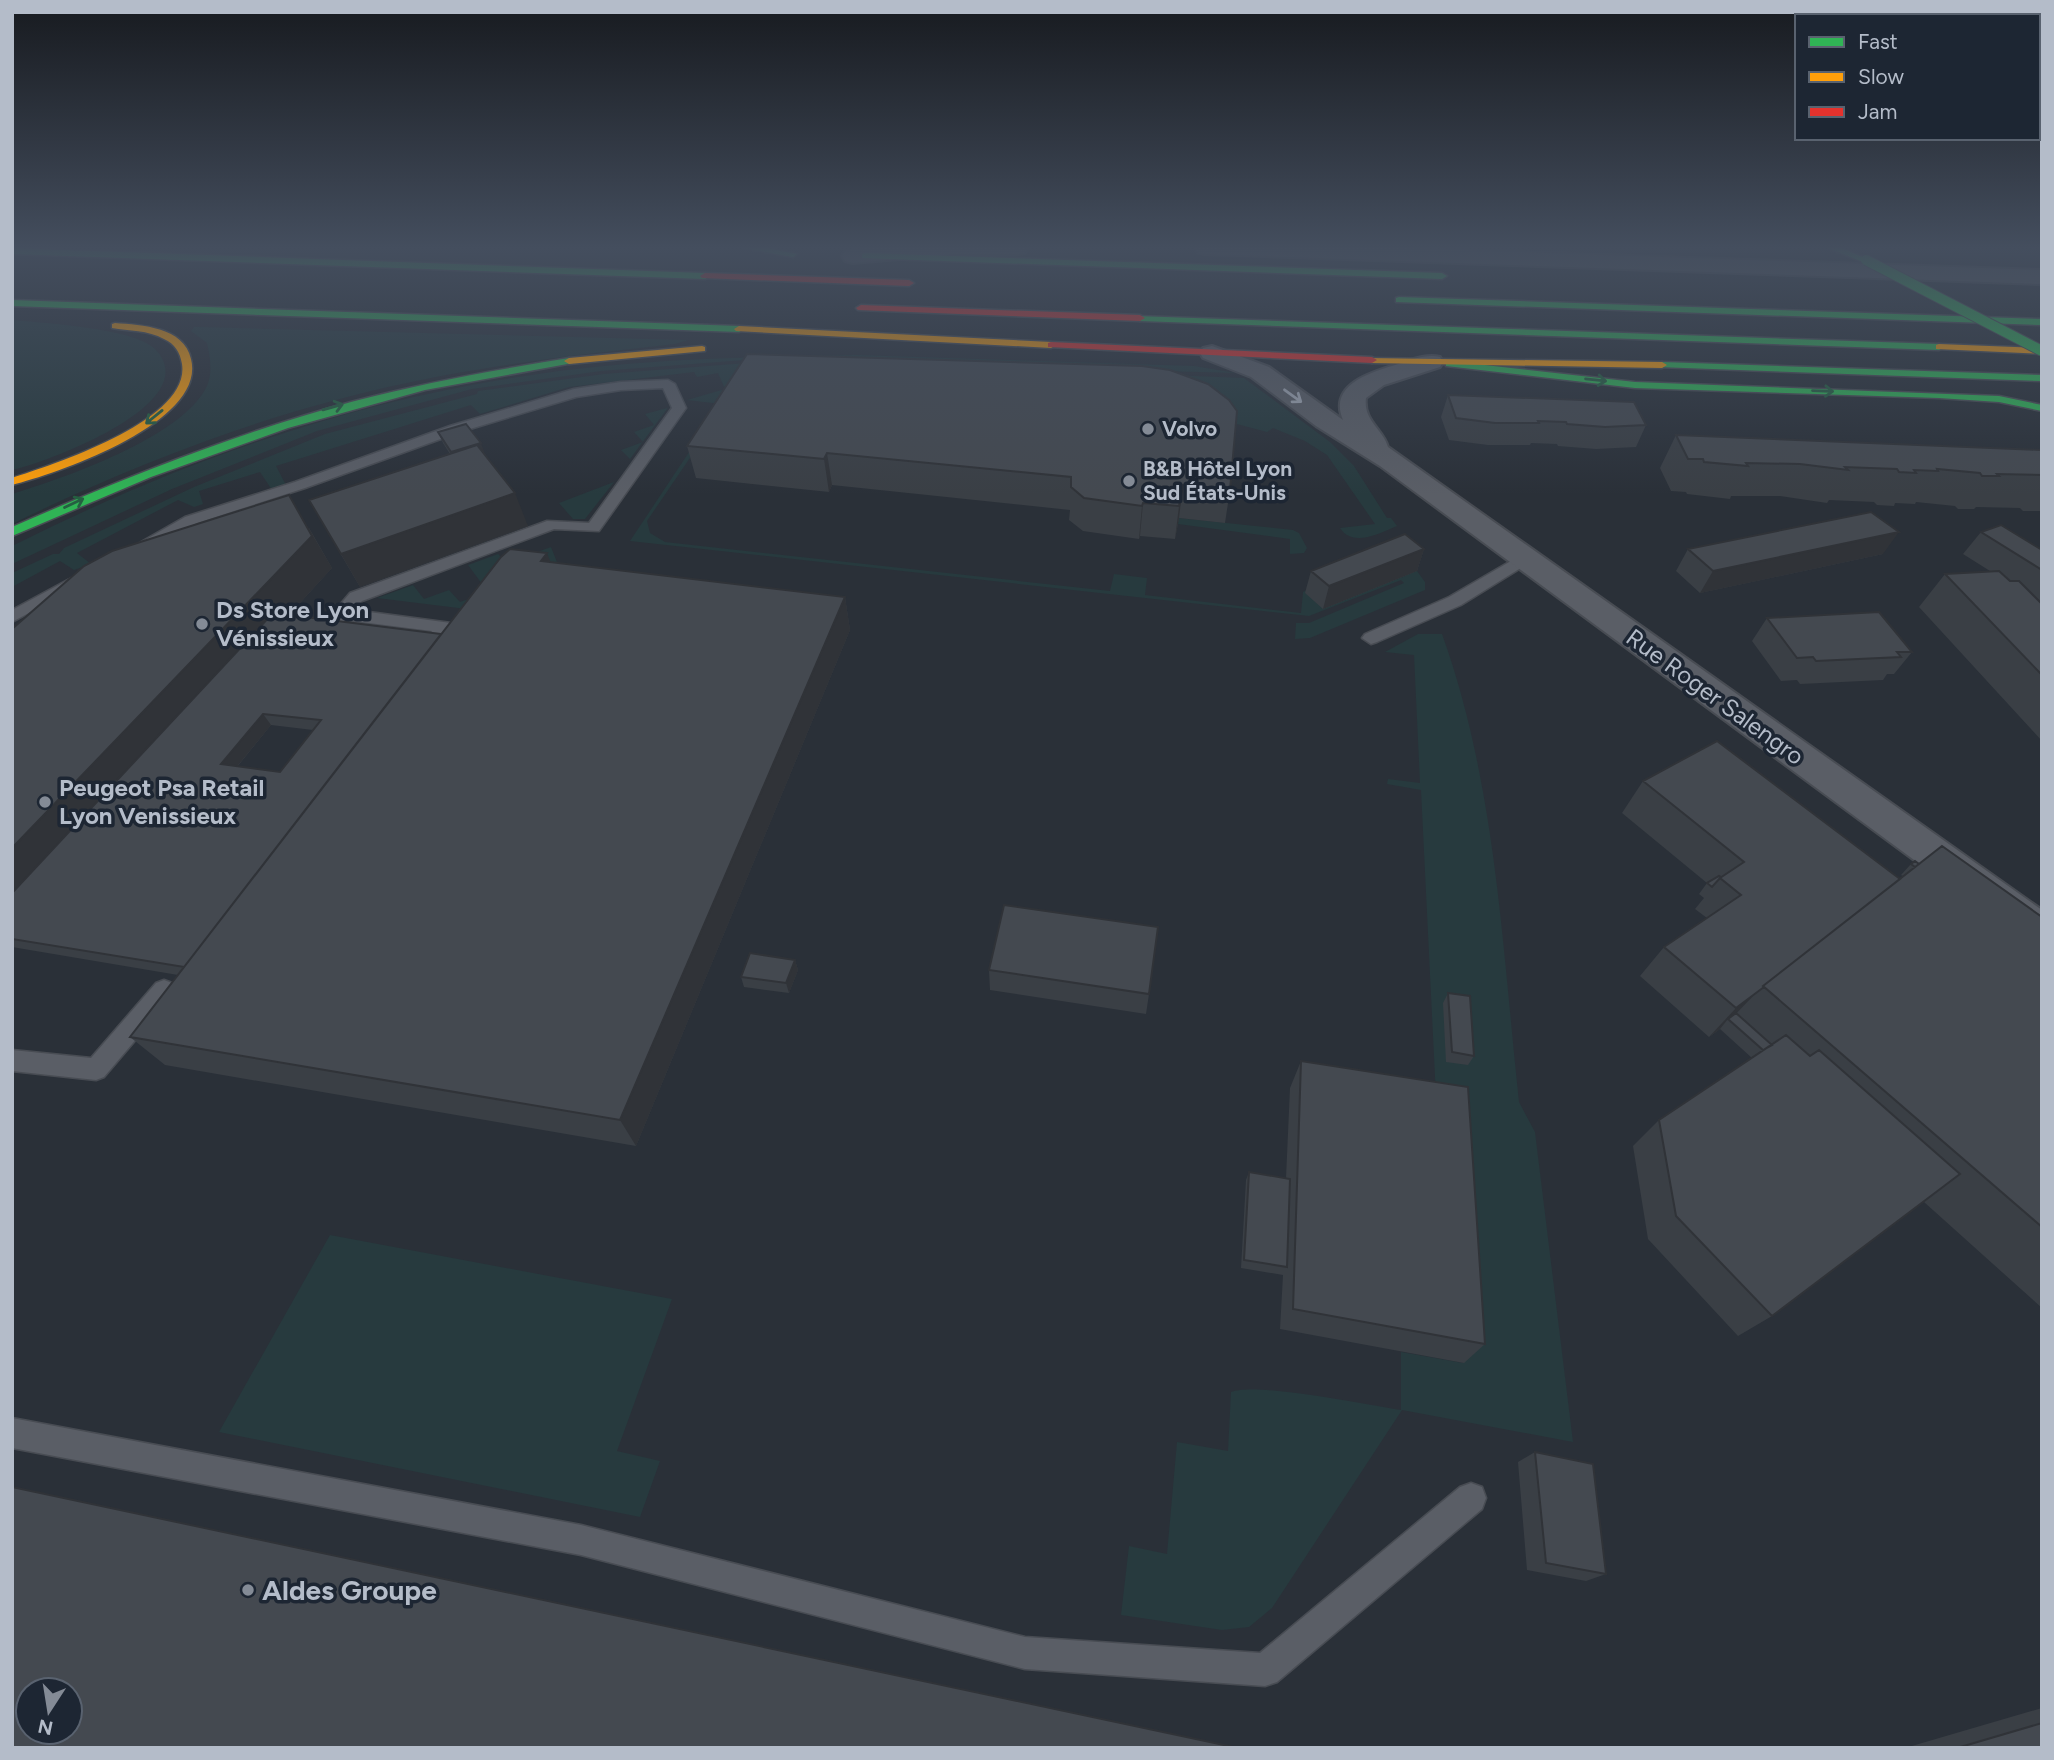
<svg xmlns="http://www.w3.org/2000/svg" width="2054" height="1760" font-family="Figtree,sans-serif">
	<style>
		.green { fill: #273a3e }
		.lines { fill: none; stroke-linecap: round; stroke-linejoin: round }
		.lane-casing { stroke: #484c53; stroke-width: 3 }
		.street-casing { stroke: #484c53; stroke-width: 4 }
		.fast-casing { stroke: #484c53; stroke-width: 3 }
		.slow-casing { stroke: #484c53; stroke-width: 3 }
		.jam-casing { stroke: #484c53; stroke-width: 3 }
		.lane { fill: #5a5e66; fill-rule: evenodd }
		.street { fill: #5a5e66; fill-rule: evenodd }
		.fast { fill: #30b455; fill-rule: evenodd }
		.slow { fill: #ff9f0a; fill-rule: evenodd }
		.jam { fill: #e5322d; fill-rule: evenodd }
		.fast-bridge-casing { stroke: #484c53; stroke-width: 12; stroke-linecap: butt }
		.fast-bridge { stroke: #30b455; stroke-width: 10 }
		.wall { fill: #3a3f45; fill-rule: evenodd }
		.shaded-wall { fill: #303338 }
		.building { fill: #444950; stroke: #303338; stroke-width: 2; fill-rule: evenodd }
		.oneway { stroke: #255f41 }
		.oneway2 { stroke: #a2a9b5 }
		.poi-dot { fill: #848b96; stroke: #1d2633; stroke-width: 2.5 }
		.labels { text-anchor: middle; stroke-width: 7; stroke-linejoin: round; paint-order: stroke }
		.far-poi-label { font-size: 21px; font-weight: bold; fill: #b4bcc9; stroke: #1d2633; text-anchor: start }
		.poi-label { font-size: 24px; font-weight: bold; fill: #b4bcc9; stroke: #1d2633; text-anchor: start }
		.street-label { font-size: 24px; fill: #b4bcc9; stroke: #1d2633 }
		.near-poi-label { font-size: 28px; font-weight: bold; fill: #b4bcc9; stroke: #1d2633; text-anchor: start }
	</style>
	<rect width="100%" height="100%" fill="#2a3038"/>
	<path class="green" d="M12,320c32,3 120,8 142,28 56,54 -108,115 -142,122z
		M194,327h4l490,13 -13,4c-108,12 -215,24 -320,51 -119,30 -233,75 -343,129v-30c52,-16 171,-57 195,-108 6,-14 3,-29 0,-43l-16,-12z
		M856,355l338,11 42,7 -491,-13 -144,11 -129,18 -155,42 -145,58 -160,75v-18c182,-91 360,-153 564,-177 93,-11 187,-12 280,-14z
		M747,363l189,3 308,12 86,64 24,24 33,52h4l6,8c-17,7 -44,22 -57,2l35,-4 -48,-69 -22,-14 -32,-13 -6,4 -34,-9 -490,-43 -96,141 3,12 15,9 445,49 4,-17 33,4 -2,17 156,18 2,-21 14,-8 100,-13 8,11v8l-115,48 -15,1 1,-16h13l95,-40 -3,-3 -92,36 -679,-75 91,-137 -34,-4 38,-11 -7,-16 -21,4 -3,-5 -125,15 -89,27 -9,-9 -195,61 10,19 -14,5 -12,-18 -61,19 4,13 -9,3 -16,-7 -101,53 14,11 -17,6 -14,-9 -48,26v-14l41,-19h6l5,-6 130,-61 131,-53 152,-40 1,-3 126,-17z
		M667,408v1l-37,50 -9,-9 22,-8 -9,-10 20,-7 -9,-11z
		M614,482l-29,37h-12l-14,-16z
		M1179,518l114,12 6,3 8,15 -3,5 -14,1v-15l-112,-15z
		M551,547l6,15 -7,10 -51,41 -122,-15 36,-13 11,14 25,-9 11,12 28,-10 -20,-27 30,-11 9,9z
		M1418,634h24c54,150 60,311 77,468l16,30 38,310 -171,-32 -130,198 -23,19 -27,3 -101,-15 8,-69 38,8 10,-112 51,9 3,-59c27,-10 136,13 170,18v-58l62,11 -27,-266 -15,-307 -34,-6 1,-5 32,4 -6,-128 -29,-3z
		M330,1235l342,64 -55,152 43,10 -20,56 -421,-85z"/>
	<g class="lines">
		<g class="lane-casing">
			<path id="lane" d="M668,380l7,4 11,24 -87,123 -45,-2 -192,72 -8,9 97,13 3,4 -14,17 -6,2 -9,-6 7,-9 -87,-11 -9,11 -6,2 -9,-6 29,-34 197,-72 42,2 83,-115 -9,-20 -42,2 -45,7 -116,35 -155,56 -108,35 -54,29h-12l-2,-3 56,-32 110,-35 155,-56 124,-37 47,-7z
				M1523,554l6,1 2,4 -2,4 -68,42 -84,37 -6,2 -9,-6 3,-4 84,-37z
				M77,575l8,5 -2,4 -71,38v-12z
				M164,980l8,3 3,7 -3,7 -68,80 -8,3 -84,-9v-21l79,8 65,-75z
				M12,1418l569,107 444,112 235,16 200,-166 11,-4 11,4 4,11 -4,11 -205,173 -12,4 -240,-17 -444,-114 -569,-107z"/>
		</g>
		<g class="street-casing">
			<path id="street" d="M870,248h158l-3,5 -8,1h-62l-102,9 -8,-2 -3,-5 3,-5z
				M1195,248h203l644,22v14l-836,-30 -8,-1z
				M1212,346l57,21 74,53c-16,-37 32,-49 59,-57 12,-4 25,-9 38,-6l3,5 -3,5 -56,18 -18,13c-3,23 17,31 22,49l654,463v38l-14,-4 -648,-478 -64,-40 -65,-49 -48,-19 -3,-5 3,-5z"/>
		</g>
		<g class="fast-casing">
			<path id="fast" d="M12,248l693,25 5,3 -5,3 -693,-25z
				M743,248h25l29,6 -4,3z
				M1828,248h13l29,12 -7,2z
				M865,253l577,20 5,3 -5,3 -580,-21v-4z
				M1399,297l643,22v6l-646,-23v-4z
				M12,300l727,26 5,3 -5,3 -727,-26z
				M1137,316l802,28 5,3 -5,3 -799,-29 -3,-1z
				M569,358l5,3 -1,2 -148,27 -137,38 -137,49 -139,59v-9c110,-48 222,-93 339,-125 72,-19 144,-32 218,-44z
				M1450,361l185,21 364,14 43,9v6l-43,-9 -60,-4 -304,-10 -189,-22v-4z
				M1662,362l380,13v6l-384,-14 -1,-2z"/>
		</g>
		<g class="slow-casing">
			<path id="slow" d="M115,323c27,2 69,4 76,36 16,63 -132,114 -179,126v-7c43,-14 179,-58 170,-114 -2,-12 -7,-20 -18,-25 -16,-9 -35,-8 -52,-11v-4z
				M739,326l312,16 5,3 -5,3 -315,-17 -2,-2z
				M1939,344l103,4v6l-106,-5v-4z
				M702,346l3,1v4l-136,13 -5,-3 5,-3z
				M1368,358l294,4 5,3 -5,3 -290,-5 -5,-3z"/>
		</g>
		<g class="jam-casing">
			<path id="jam" d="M705,273l204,7 5,3 -5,3 -207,-8 -2,-2z
				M861,305l279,10 5,3 -5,3 -282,-11 -2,-2z
				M1051,342l321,15 5,3 -5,3 -324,-16v-4z"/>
		</g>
		<use href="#lane" class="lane"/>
		<use href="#street" class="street"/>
		<use href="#fast" class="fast"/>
		<use href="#slow" class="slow"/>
		<use href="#jam" class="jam"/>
		<g class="fast-bridge-casing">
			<path id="fast-bridge" d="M1866,260l176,91"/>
		</g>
		<use href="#fast-bridge" class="fast-bridge"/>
	</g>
	<path class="wall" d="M747,354l483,136 -5,33 -46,-5 -4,21 -35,-3 -1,3 -56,-8 -14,-11 1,-10 -238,-25 -3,7 -133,-14 -9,-32z
		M1448,395l198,30 -10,22 -40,2 -38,-3 -1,-2 -26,-1 -1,2h-42l-39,-5 -8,-23z
		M438,432l47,22 43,72 -168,61 -51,-87 141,-46 -7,-11z
		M1676,435l366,15v61h-19l-3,-3 -44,-1 -2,2h-16l-3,-3 -39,-4 -1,2 -20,-1 -1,3 -17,-1 -3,-3 -45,-2 -2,3 -47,-7h-49l-1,3 -43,-5 -1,-2 -15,-1 -11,-23z
		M309,528l23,40 -43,47 152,19 110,-72 294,35 5,33 -214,516 -471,-81 -35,-28 48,-62 -166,-28v-318zM271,725l42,5 -33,42 -43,-5z
		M1981,532l61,18v191l-123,-134 26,-33 45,-3 -27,-17z
		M1424,549l-7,22 -94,38 -18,-16 6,-22z
		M1688,549l195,5 -183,39 -24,-22z
		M1767,618l145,34 -18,22h-7l-4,6 -83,4 -3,-4 -16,1 -29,-40z
		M1643,781l257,98 3,-3 -2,-1 10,-11h8l123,53v391l-118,-106 -152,114 -34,20 -90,-97 -15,-93 26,-26 93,-62 -32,-29 -11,8 -69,-61 24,-29 43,-29 -12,-9 9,-11 -5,-4 8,-11 -85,-70z
		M795,960l3,10 -9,23 -45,-6 -3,-10z
		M989,970l160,24 -3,20 -156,-24z
		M1448,993l26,63 -6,9 -22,-3 -3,-59z
		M1301,1061l184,283 -21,19 -184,-34 3,-54 -42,-7 5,-88 3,-8 37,6 4,-90z
		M1535,1452l71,122 -20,7 -59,-11 -9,-108z
		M2042,1708v40h-137z"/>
	<path class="shaded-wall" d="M481,443l4,11 -29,9 -5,-11z
		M827,453l5,32 -3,7 -5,-33z
		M1183,485l-4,33 -4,21 4,-33z
		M515,493l13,33 -168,61 -19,-33z
		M289,495l43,73 -320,349v-69z
		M1143,503l-3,33 -1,3 3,-33z
		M1899,532l-16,22 -183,39 13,-22z
		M1424,549l-7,22 -94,38 6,-23z
		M547,553l13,33 -19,-25z
		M845,597l5,33 -214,516 -16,-26z
		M263,714l8,11 -41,50 -9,-11z
		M795,960l3,10 -9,23 -3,-10z
		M1754,995l-24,25 -2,-1 -8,10 -11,8 27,-29z"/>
	<path class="building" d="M747,354l395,12 28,4 38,14 21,16 8,11 -7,79 -47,-5 -4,21 -36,-3 -1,3 -58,-8 -13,-11v-10l-244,-24 -3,6 -137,-13z
		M1448,395l186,7 12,23 -41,2 -38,-3 -1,-2 -28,-1 1,2h-44l-39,-5z
		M466,424l15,19 -30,9 -13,-20z
		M1676,435l366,15v25l-45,-1 2,2h-17l-2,-3 -43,-4 1,2 -24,-1 2,3 -17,-1 -2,-3 -52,-2 3,3 -48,-6 -54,-1 2,3 -44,-4 -1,-3h-15z
		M477,445l38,48 -174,61 -32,-54z
		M289,495l23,41 -300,312v-219l72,-63 28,-15z
		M1871,512l28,20 -186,39 -25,-22z
		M2001,525l41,25v20l-61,-38z
		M1405,534l19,15 -95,37 -18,-15z
		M510,549l37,4 -6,8 304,36 -225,523 -490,-83 371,-480z
		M1999,571l11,10h9l23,23v71l-97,-101z
		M1879,612l33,40h-15l4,5 -85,4 -3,-4 -16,1 -30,-40z
		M273,613l168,21 -257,333 -172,-28v-46zM263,714l58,6 -41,52 -59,-8z
		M1717,741l183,138 -137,107 1,1 -28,21 -72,-61 77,-52 -21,-17 24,-16 -101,-81z
		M1942,846l100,71v310l-279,-241z
		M1915,861l4,3 -4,3 -4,-3z
		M1719,876l2,1 -9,10 -5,-4z
		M1004,905l154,22 -9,67 -160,-24z
		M750,953l45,7 -9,23 -45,-6z
		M1448,993l22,3 4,60 -22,-4z
		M1736,1013l36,32 -9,5 -35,-31z
		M1786,1035l24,21 9,-6 141,124 -188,142 -96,-100 -17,-96z
		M1301,1061l167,26 17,257 -192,-35z
		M1249,1172l41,7 -3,88 -43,-7z
		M1535,1452l58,12 13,110 -60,-11z
		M12,1487l1226,261h-1226zM28,1690h42v42h-42z
		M2042,1723v25h-85z"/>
	<defs><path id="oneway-shaft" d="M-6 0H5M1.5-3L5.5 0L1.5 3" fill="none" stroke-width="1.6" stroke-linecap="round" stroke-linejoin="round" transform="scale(1.75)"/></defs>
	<g class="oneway">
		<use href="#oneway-shaft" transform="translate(1596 380) rotate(6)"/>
		<use href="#oneway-shaft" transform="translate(1823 391) rotate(2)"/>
		<use href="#oneway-shaft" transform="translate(333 407) rotate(-16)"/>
		<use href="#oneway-shaft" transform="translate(154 417) rotate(141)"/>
		<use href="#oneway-shaft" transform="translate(74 503) rotate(-25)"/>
	</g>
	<use class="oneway2" href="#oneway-shaft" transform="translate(1293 396) rotate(36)"/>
	<linearGradient id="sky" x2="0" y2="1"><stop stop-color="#171a1f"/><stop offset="0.5" stop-color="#444e5e"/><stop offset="1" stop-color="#444e5e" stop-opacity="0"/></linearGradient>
	<rect width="2054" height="495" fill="url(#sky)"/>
	<g class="poi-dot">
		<circle cx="1148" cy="429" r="7"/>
		<circle cx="1129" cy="481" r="7"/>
		<circle cx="202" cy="624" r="7"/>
		<circle cx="45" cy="802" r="7"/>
		<circle cx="248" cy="1590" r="7"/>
	</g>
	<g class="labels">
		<g class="far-poi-label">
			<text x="1162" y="436">Volvo</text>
			<text x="1143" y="476">B&amp;B Hôtel Lyon<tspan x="1143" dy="24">Sud États-Unis</tspan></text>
		</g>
		<g class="poi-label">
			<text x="216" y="618">Ds Store Lyon<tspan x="216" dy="28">Vénissieux</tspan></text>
			<text x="59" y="796">Peugeot Psa Retail<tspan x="59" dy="28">Lyon Venissieux</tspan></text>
		</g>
		<g class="street-label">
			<text transform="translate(1715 697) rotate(36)" y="8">Rue Roger Salengro</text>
		</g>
		<g class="near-poi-label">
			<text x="262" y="1600">Aldes Groupe</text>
		</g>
	</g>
	<rect width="2054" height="1760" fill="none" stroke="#b4bcc9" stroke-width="28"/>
	<rect x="1795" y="14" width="245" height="126" fill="#1d2633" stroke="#59626f" stroke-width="2"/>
	<rect x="1809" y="37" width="35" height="10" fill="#30b455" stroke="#59626f" stroke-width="2"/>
	<text x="1858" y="49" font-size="21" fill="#b4bcc9">Fast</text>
	<rect x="1809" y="72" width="35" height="10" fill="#ff9f0a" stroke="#59626f" stroke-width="2"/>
	<text x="1858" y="84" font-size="21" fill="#b4bcc9">Slow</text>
	<rect x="1809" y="107" width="35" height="10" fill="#e5322d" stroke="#59626f" stroke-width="2"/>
	<text x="1858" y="119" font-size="21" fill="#b4bcc9">Jam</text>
	<g transform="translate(49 1711) rotate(192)"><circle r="33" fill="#1d2633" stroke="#59626f" stroke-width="2"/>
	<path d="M0-5L12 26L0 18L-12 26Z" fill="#848b96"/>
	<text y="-10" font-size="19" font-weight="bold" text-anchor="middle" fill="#b4bcc9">N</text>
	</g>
</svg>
